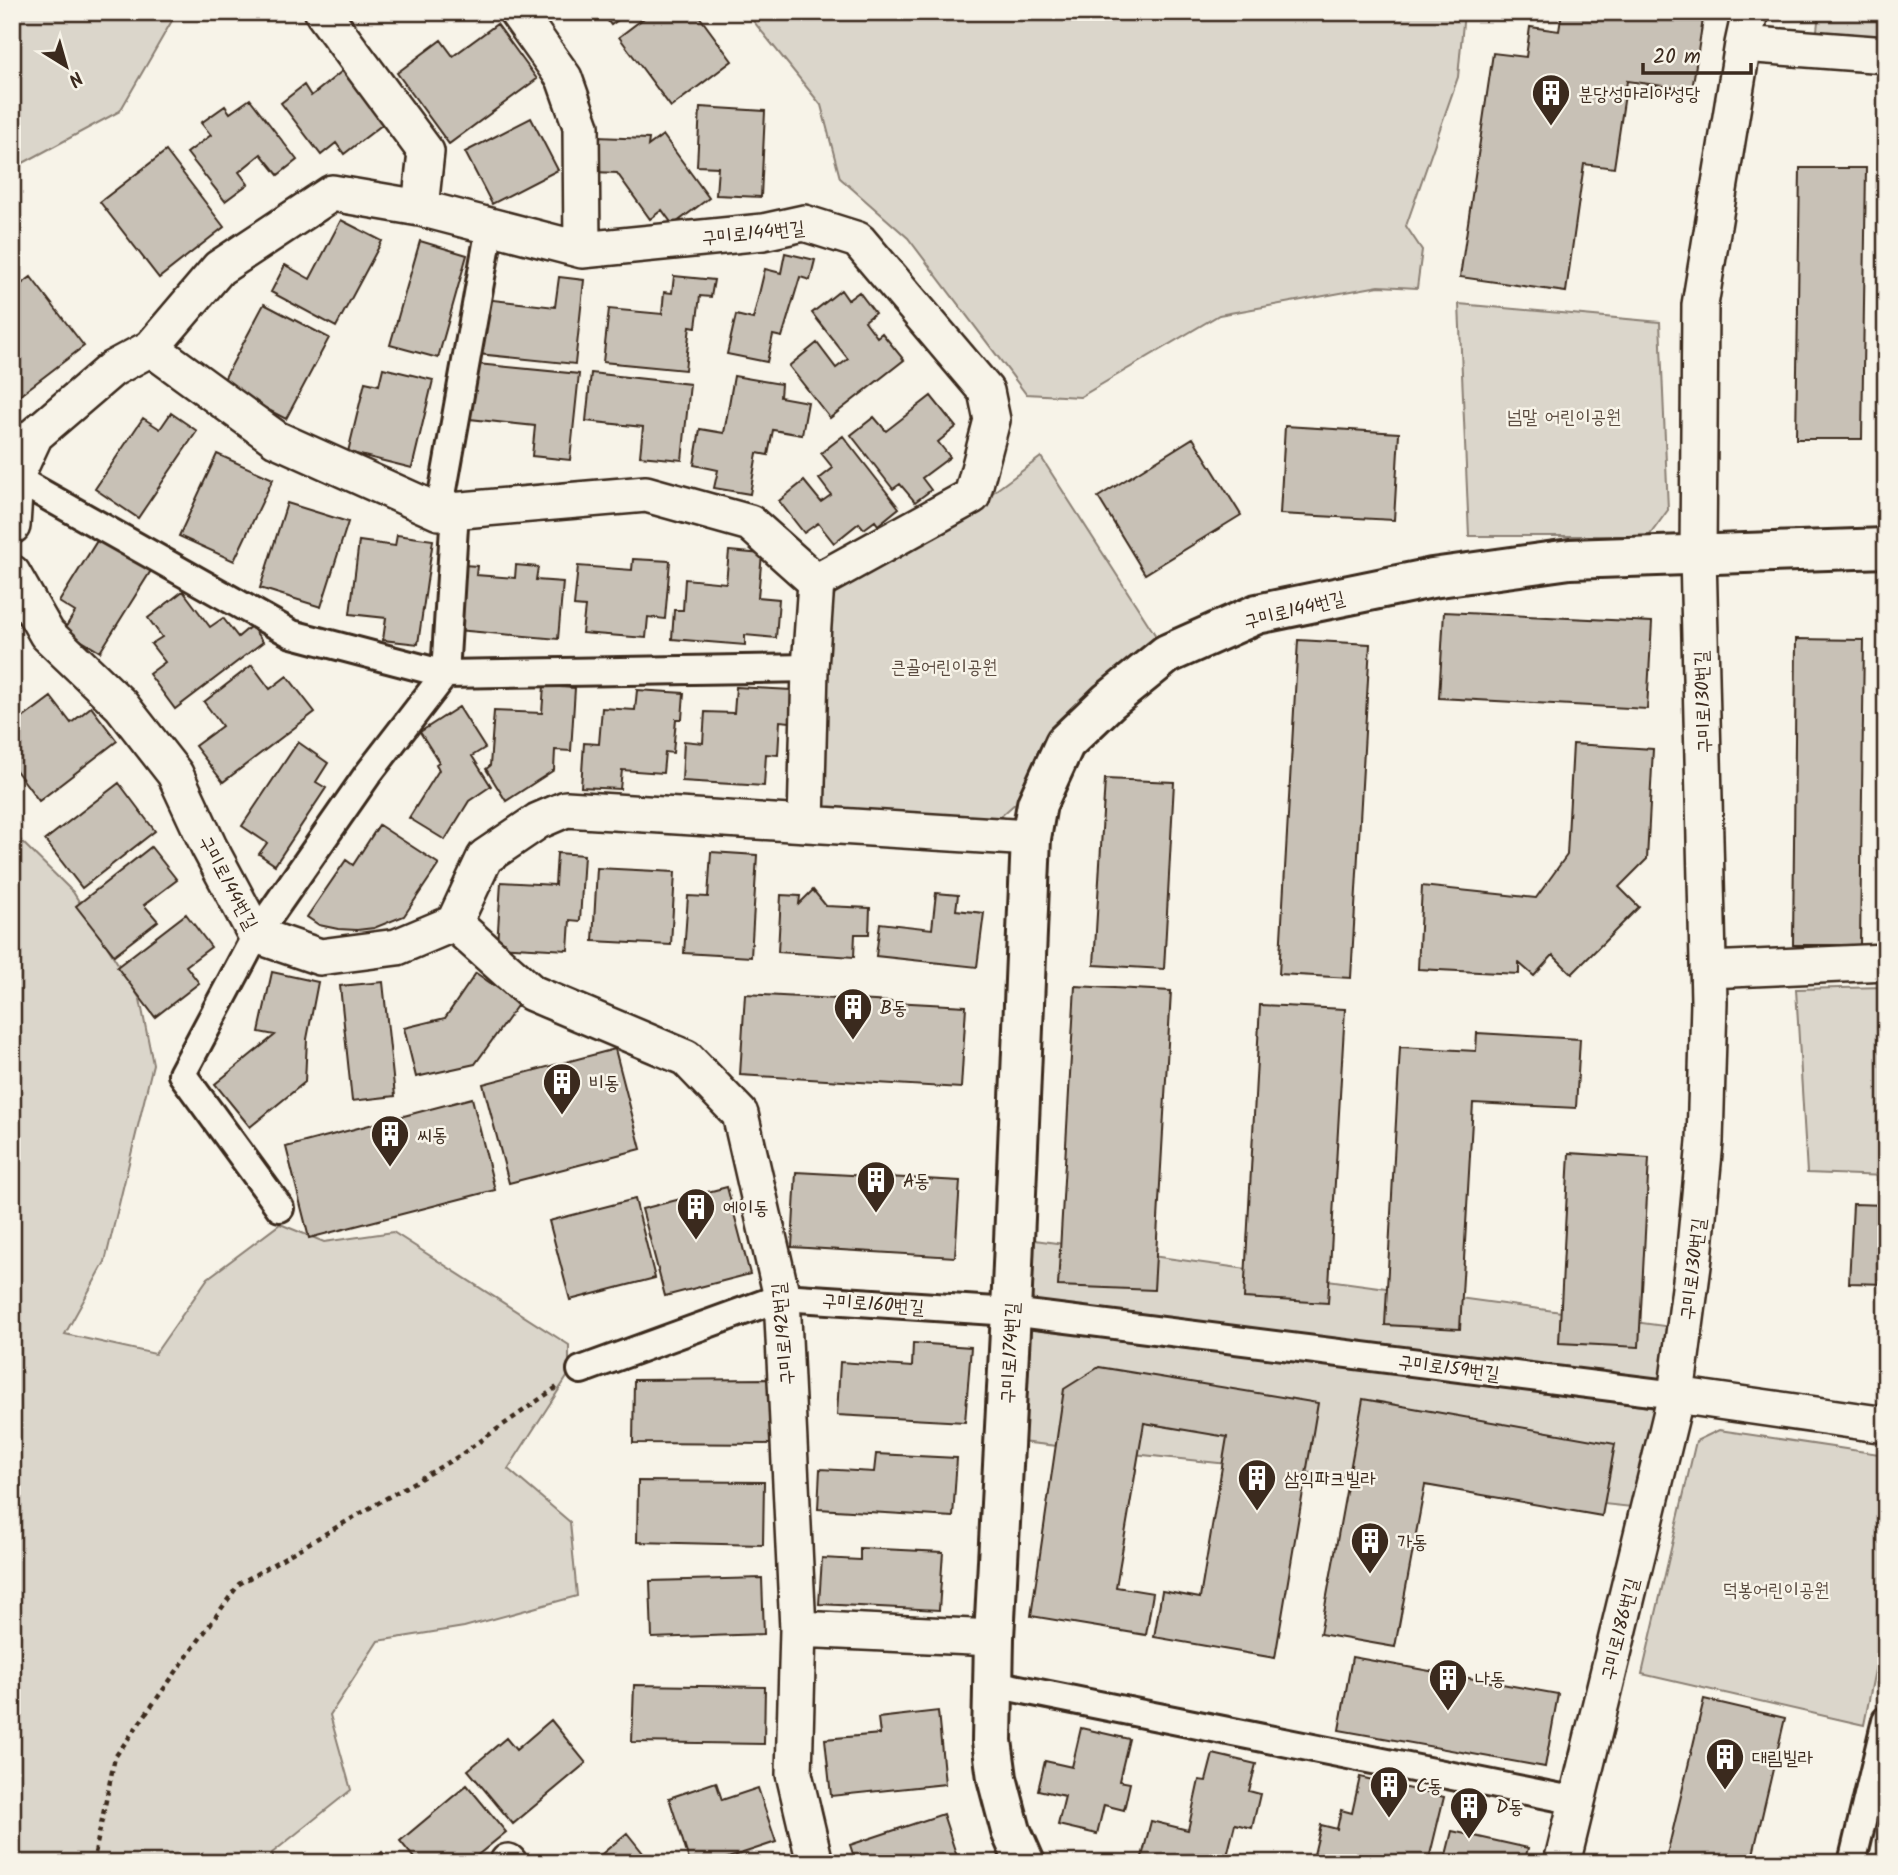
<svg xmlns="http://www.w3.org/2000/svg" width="1898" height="1875" font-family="Kalam,'Poor Story',sans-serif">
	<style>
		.green { fill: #dbd6cb; stroke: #8b8074; stroke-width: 2 }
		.building { fill: #c8c1b6; stroke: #3b2a1e; stroke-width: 2 }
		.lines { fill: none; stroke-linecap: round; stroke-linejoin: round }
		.pedestrian-casing { stroke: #3b2a1e; stroke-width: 32 }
		.minor-casing { stroke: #3b2a1e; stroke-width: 40 }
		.tertiary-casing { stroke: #3b2a1e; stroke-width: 44 }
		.path { stroke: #3b2a1e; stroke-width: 4.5; stroke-dasharray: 5 5; stroke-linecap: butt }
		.pedestrian { stroke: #f7f3e8; stroke-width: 26 }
		.minor { stroke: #f7f3e8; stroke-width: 35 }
		.tertiary { stroke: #f7f3e8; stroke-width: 38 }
		.labels { text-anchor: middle; stroke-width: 5; stroke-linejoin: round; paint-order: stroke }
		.poi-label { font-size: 19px; fill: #3b2a1e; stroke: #f7f3e8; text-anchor: start }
		.street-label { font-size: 19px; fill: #3b2a1e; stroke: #f7f3e8 }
		.park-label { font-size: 19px; fill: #5b4c41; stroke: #f7f3e8 }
	</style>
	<rect width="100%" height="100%" fill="#f7f3e8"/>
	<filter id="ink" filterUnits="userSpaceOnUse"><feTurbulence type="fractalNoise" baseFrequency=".0143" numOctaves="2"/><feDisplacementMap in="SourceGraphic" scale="14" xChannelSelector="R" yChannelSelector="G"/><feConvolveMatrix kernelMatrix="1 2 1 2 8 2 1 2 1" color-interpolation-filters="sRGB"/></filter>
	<g filter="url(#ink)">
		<path class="green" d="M12,12h165l-57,99 -108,58z
			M746,12h718l-6,65 -52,149 16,24 -5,38 -38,-2 -160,29 -139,82 -54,-3 -118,-156 -68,-60 -19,-73z
			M1819,12h67v29l-70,-1z
			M1459,304l201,18 8,188 -19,26h-180z
			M1041,457l115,179 -107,94 -31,71 -19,17 -181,-2v-154l19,-78 143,-82z
			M12,832l61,60 67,107 13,65 -48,198 -40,72 90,20 53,-76 72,-54 44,18 69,-10 176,113v29l-61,95 62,53 7,74 -113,31 -86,14 -48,74 21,75 -79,63 3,10h-263z
			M1886,987v189l-79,-3 -11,-184z
			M1020,1238l659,90 -12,68 -652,-89z
			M1014,1320l649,89 -22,99 -630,-67z
			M1719,1430l167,25v160l-22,110 -222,-51 54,-233z"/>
		<path class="building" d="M601,12h28l-18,13z
			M652,12h44l36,49 -61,46 -52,-70z
			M1562,12l142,1 -12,77 -65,-9 -13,87 -30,-4 -18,128 -106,-15 33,-224 33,4 4,-30 29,4z
			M497,24l40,55 -88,65 -52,-71 44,-33 12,16z
			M346,68l41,53 -43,33 -8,-11 -15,12 -40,-52 23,-18 7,11z
			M250,99l47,61 -19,15 -17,-21 -22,18 9,12 -23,17 -38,-48 24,-18 -10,-12 24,-17 5,7z
			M700,107l65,4 -4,86 -45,-2 2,-28 -21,-1z
			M531,118l27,52 -66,34 -27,-52z
			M663,135l46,63 -36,27 -11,-15 -12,9 -33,-46 -22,-1 2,-35 52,2 -1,7z
			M166,151l58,76 -65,51 -59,-76z
			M1800,168h66l-4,271h-66z
			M341,220l41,21 -46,86 -65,-35 14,-27 25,14z
			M420,241l47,14 -29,103 -48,-13z
			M785,253l30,7 -5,20 -10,-3 -18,60 -9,-2 -6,27 -40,-8 9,-39 17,4 12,-50 16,4z
			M674,276l40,4 -3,17 -11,-1 -4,31 -6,-1 -5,44 -82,-8 6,-53 53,5 2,-22 8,1z
			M31,277l53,69 -69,53 -3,-3v-105z
			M559,277l25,3 -9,84 -97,-10 6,-55 71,8z
			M841,290l7,10 11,-8 16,21 -10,8 12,16 5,-4 22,27 -74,58 -41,-52 28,-23 19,25 12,-9 -36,-46z
			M264,304l65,34 -43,81 -65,-34z
			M477,364l102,10 -9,86 -38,-4 3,-30 -65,-7z
			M383,368l50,12 -21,88 -64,-16 17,-70 14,3z
			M591,373l99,11 -8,76 -42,-4 3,-29 -57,-6z
			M734,376l47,8 -1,13 28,5 -6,33 -29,-5 -5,25 -11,-2 -7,41 -36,-6 4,-18 -24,-5 6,-36 24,4z
			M931,396l25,31 -18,15 12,15 -28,21 9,12 -16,12 -15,-18 -7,5 -42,-54 23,-18 12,14z
			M171,413l26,18 -59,87 -43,-29 48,-71 17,11z
			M1285,426l114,7 -5,87 -114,-6z
			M843,436l56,72 -21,17 -3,-4 -11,8 -5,-6 -25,20 -16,-20 -14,10 -25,-32 25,-20 17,21 10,-7 -12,-16 14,-11 -12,-15z
			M1193,438l48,77 -96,59 -47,-77z
			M217,454l56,25 -39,82 -55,-25z
			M287,503l61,19 -27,85 -61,-19z
			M397,535l36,5 -15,104 -35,-4 3,-22 -36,-4 9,-73 36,5z
			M100,536l52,33 -52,83 -36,-22 11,-18 -16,-10z
			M729,551l33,3 -4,43 21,2 -3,39 -31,-3v10l-73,-6 2,-29h9l2,-31 41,4z
			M633,559l37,2 -5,58 -17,-2 -2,21 -64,-5 3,-26 -11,-1 4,-40 54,4z
			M463,565l14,1 -1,9 39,3 1,-13 22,2 -2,13 27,2 -5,57 -101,-9z
			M183,591l27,36 13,-9 15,19 13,-11 12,16 -88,67 -26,-35 16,-12 -14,-18 11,-7 -14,-19z
			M1444,612l208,10 -5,87 -208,-11z
			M1796,639l68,1 -4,305h-67z
			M1298,640l72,4 -19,334 -72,-4z
			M252,665l18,24 17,-13 28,36 -92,70 -28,-36 27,-20 -18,-24z
			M544,686l31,2 -4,63 -16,-1 -1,20 -48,31 -20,-32 4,-3 4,-55 48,2z
			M736,687l56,3 -2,32 -10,-1 -2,34 -12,-1 -2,32 -82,-5 2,-40 19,2 2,-31 29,1z
			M637,690l47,3 -2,26h-6l-3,34 -8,-1 -2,21 -41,-3 -2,19 -39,-2 3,-44 15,1 3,-36 33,2z
			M51,697l20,26 20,-16 26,34 -78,60 -24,-32 -3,2v-45z
			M459,707l26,41 -13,8 19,30 -22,15 -24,39 -36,-22 30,-48 -3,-6 3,-2 -19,-30z
			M298,742l30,21 -12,19 10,6 -51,77 -16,-11 8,-11 -25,-17z
			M1573,744l80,5 -6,110 -28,28 20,20 -67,67 -19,-19 -19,21 -15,-13v11l-101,-5 4,-83 114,12 31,-43z
			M1105,779l69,3 -10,187 -70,-4z
			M119,783l36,48 -73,57 -37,-48z
			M379,825l60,39 -35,52 -30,12 -17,2 -19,-1 -19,-4 -12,-8 39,-57 7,5z
			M151,847l26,33 -33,25 14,16 -44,34 -38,-49z
			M711,852l46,3 -6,102 -67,-4 4,-57 20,1z
			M557,853l27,2 -4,66 -10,-1 -2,30 -71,-4 4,-64 54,3z
			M597,868l78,4 -4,73 -78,-4z
			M813,890l13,16 44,2 -1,26h-14l-1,23 -76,-5 3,-57 19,1 -1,8z
			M936,893l22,2 -2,15 28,3 -7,54 -101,-11 4,-33 52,6z
			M186,914l25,33 -25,19 13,17 -44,34 -38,-50z
			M272,972l46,10 -11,57 -2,43 -55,45 -35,-43 60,-49 -16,-3z
			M476,973l43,30 -44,61 -59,13 -12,-49 41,-10z
			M383,982l12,114 -43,5 -12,-115z
			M1075,986l96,5 -17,299 -96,-4z
			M745,994l221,12 -5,82 -221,-13z
			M1260,1005l85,4 -17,294 -84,-5z
			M1477,1033l103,6 -4,69 -103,-5 -13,226 -75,-4 15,-278 76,4z
			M615,1049l26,100 -132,34 -26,-99z
			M472,1098l23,92 -186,48 -23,-91z
			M1569,1153l80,5 -10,189 -80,-4z
			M796,1172l164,9 -5,76 -163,-10z
			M727,1187l23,87 -85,22 -23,-87z
			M635,1199l20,79 -85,22 -21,-79z
			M1853,1204l33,1v79l-37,-1z
			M913,1343l58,4 -6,75 -128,-7 3,-53 72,5z
			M1099,1367l219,36 -43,255 -121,-21 8,-46 38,7 27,-161 -83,-14 -28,164 37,6 -7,42 -115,-19 33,-227z
			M772,1379v65l-139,-1 1,-63z
			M1363,1399l252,45 -13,72 -177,-31 -30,162 -75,-13z
			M876,1454l81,4 -4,59 -135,-8 2,-40 54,3z
			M638,1481l126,1 -1,63 -126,-3z
			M860,1548l83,4 -4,58 -120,-6 3,-46 38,2z
			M762,1578l2,56 -112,4 -2,-57z
			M1352,1657l206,37 -13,73 -206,-37z
			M634,1685l131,2 -1,57 -132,-2z
			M1704,1699l81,19 -34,145h-86z
			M938,1711l7,73 -114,12 -6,-57 55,-5 -2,-16z
			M551,1720l35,43 -73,61 -45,-54 38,-32 10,12z
			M1081,1728l48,11 -10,42 11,2 -6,27 -20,-5 -7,29 -39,-9 7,-29 -27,-6 7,-29 27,6z
			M1213,1754l43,10 -7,27 11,3 -8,34 -17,-4 -8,32 -14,-3 -2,10h-89l2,-6 17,4 10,-40 37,9 11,-50 7,1z
			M1360,1777l84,20 -16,66h-116l9,-38 16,4 4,-19 11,3z
			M716,1782l6,18 36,-12 18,54 -63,21h-23l-21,-65z
			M467,1785l39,47 -38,31h-50l-18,-22z
			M943,1814l16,49h-103l-6,-18z
			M1452,1831l76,17 -4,15h-80z
			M627,1833l24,30h-60z
			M382,1852l9,11h-22z"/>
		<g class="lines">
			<g class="pedestrian-casing">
				<path id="pedestrian" d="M15,478l277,156 153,40 365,-6
					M439,512l51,-285
					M280,1208l-98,-134 74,-139 112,-161 77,-100 10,-164
					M581,1370l201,-73 229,15 665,83
					M994,1684l583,117
					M1852,1863l34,-143"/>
			</g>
			<g class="minor-casing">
				<path id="minor" d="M517,12l47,66 17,48 1,124
					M323,13l103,139 -6,56
					M1743,44l143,11
					M151,348l68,-80 113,-75 88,15 162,42 181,-18 41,-9 54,17 128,151 6,29 -20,76 -156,86
					M12,526l3,-48 20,-43 77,-66 39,-21 125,91 163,73 207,-18 104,29 66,59 -6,86 -4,155
					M12,573l35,61 74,71 54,69 34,73 47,88 64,22 77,-10 57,-24 31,-66 53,-36 28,-12 465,29
					M454,923l78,70 154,65 54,56 42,183 16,332 -4,145 21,89
					M1708,970l178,-8
					M1676,1395l210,30
					M798,1629l196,9
					M508,1862l1,1
					M1562,1863l114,-468 18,-137 11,-116 4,-140 -11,-447 2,-250 43,-261 7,-32"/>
			</g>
			<g class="tertiary-casing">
				<path id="tertiary" d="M1025,1863l-14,-32 -14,-53 -5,-37 2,-103 17,-326 20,-474 6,-34 28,-61 44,-42 58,-47 90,-40 175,-36 138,-19 316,-11"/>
			</g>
			<path class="path" d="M93,1863l22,-106 124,-173 220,-128 98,-69"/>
			<use href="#pedestrian" class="pedestrian"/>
			<use href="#minor" class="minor"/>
			<use href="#tertiary" class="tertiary"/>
		</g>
	</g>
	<defs>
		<g id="building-pin" transform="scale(2.0125)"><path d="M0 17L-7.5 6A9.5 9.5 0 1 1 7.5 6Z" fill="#3b2a1e" stroke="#f7f3e8"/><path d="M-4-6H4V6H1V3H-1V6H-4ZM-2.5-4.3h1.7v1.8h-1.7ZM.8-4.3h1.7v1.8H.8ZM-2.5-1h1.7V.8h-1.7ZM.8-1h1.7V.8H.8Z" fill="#fff"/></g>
	</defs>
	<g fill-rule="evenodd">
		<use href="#building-pin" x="1551" y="93"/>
		<use href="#building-pin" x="853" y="1007"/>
		<use href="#building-pin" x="562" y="1082"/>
		<use href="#building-pin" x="390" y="1134"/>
		<use href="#building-pin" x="876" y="1180"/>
		<use href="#building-pin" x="696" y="1207"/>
		<use href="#building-pin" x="1257" y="1478"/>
		<use href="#building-pin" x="1370" y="1541"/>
		<use href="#building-pin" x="1448" y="1678"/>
		<use href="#building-pin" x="1725" y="1757"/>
		<use href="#building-pin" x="1389" y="1785"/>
		<use href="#building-pin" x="1469" y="1806"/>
	</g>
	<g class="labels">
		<g class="poi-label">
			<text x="1578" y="100">분당성마리아성당</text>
			<text x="880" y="1014">B동</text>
			<text x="589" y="1089">비동</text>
			<text x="417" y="1141">씨동</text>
			<text x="903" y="1187">A동</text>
			<text x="723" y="1214">에이동</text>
			<text x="1284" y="1485">삼익파크빌라</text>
			<text x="1397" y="1548">가동</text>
			<text x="1475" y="1685">나동</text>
			<text x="1752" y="1764">대림빌라</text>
			<text x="1416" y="1792">C동</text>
			<text x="1496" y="1813">D동</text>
		</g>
		<g class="street-label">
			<text transform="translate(753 232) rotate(-6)" y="7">구미로144번길</text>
			<text transform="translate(1294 609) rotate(-14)" y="7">구미로144번길</text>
			<text transform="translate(1702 702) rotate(-92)" y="7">구미로130번길</text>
			<text transform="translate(229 882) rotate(62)" y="7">구미로144번길</text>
			<text transform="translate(1692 1269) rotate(-83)" y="7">구미로130번길</text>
			<text transform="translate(873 1303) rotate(4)" y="7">구미로160번길</text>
			<text transform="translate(782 1334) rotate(-95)" y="7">구미로192번길</text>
			<text transform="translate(1009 1353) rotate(-87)" y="7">구미로174번길</text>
			<text transform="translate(1449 1367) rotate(7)" y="7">구미로159번길</text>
			<text transform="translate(1619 1629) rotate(-76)" y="7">구미로186번길</text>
		</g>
		<g class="park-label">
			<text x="1564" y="423">넘말 어린이공원</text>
			<text x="944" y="673">큰골어린이공원</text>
			<text x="1776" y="1596">덕봉어린이공원</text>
		</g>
	</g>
	<rect width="1898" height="1875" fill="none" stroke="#f7f3e8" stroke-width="42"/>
	<rect x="21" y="21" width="1856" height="1833" fill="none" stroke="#3b2a1e" stroke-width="2.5" filter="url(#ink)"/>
	<g transform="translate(66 66) rotate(143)" stroke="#f7f3e8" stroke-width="5" paint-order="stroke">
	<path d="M0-5L12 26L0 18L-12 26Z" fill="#3b2a1e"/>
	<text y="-10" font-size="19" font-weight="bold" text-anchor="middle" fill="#3b2a1e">N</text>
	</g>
	<path d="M1643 63v10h108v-10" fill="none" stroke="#3b2a1e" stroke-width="3.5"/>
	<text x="1653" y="63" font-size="21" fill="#3b2a1e" stroke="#f7f3e8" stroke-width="5" paint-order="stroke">20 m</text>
</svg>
